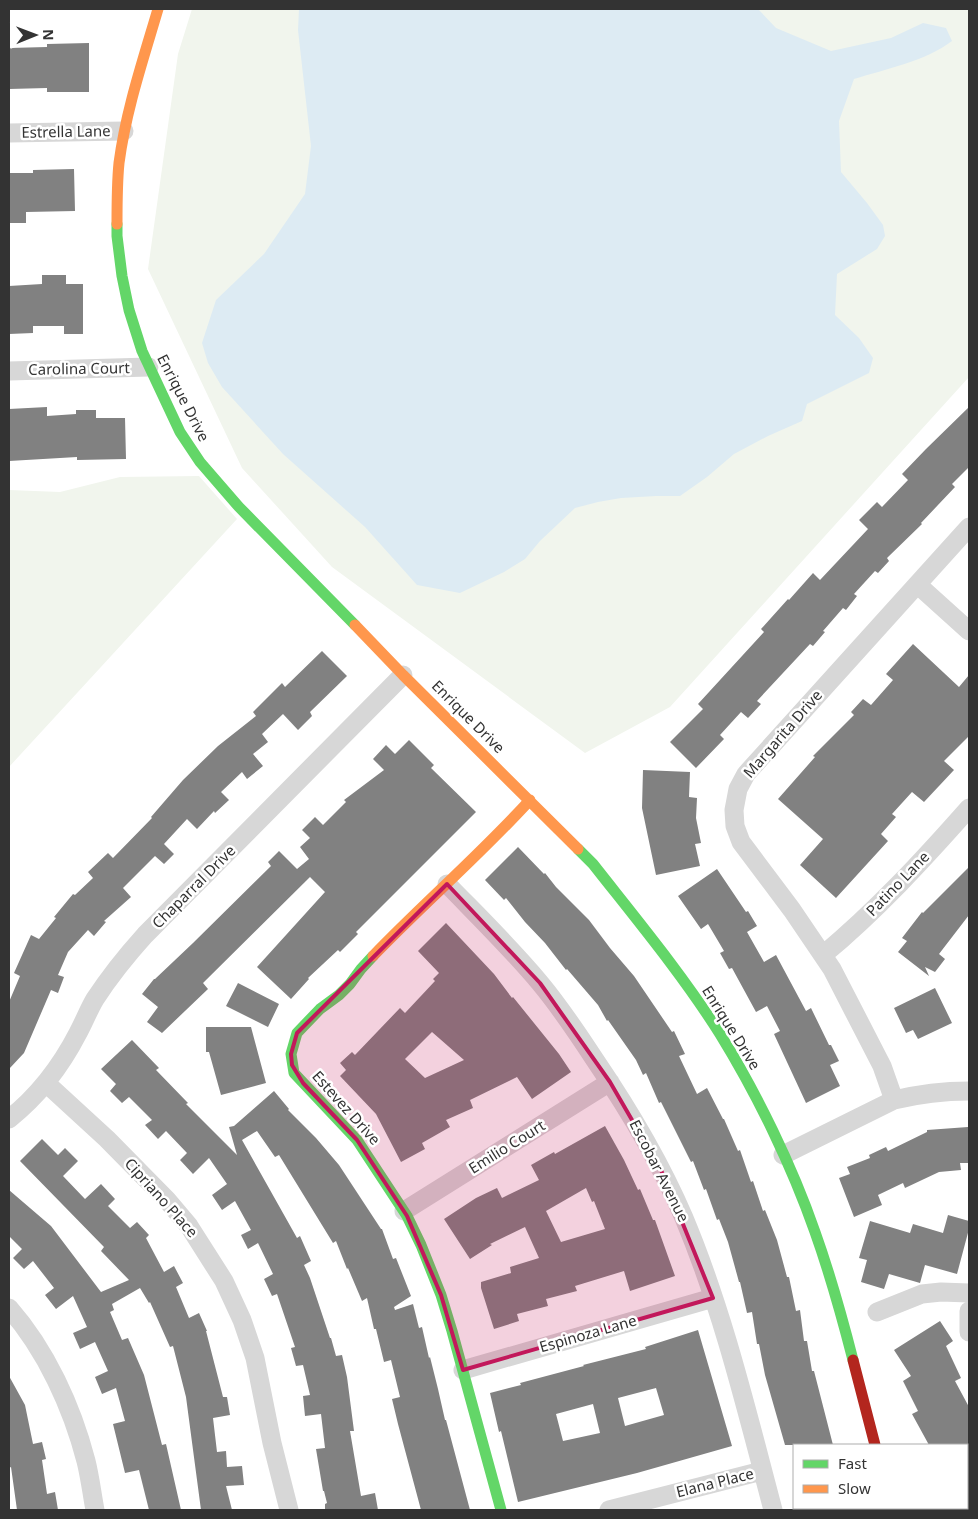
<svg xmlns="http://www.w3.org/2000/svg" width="978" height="1519" font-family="'Noto Sans',sans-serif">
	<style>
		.green { fill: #f1f5ed }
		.water { fill: #ddebf3 }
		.building { fill: #818181; fill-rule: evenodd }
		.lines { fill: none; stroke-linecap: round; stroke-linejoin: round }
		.street { stroke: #d7d7d7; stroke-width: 19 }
		.fast { stroke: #63d668; stroke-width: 11 }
		.slow { stroke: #ff974d; stroke-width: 11 }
		.jam { stroke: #b3261e; stroke-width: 11 }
		.marked { fill: #c2185b; fill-opacity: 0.2; stroke: #c2185b; stroke-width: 4; stroke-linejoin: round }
		.labels { text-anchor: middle; stroke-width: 5; stroke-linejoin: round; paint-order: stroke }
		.street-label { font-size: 15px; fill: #333; stroke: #fff }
	</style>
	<rect width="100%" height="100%" fill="#fff"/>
	<path class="green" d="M192,9h777v368l-299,330 -85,46 -253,-186 -90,-99 -94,-199 30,-215z
		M199,476l38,43 -228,248v-277l51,2 60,-15z"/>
	<path class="water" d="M299,9h459l18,19 55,23 60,-13 32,-15 23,5 6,13c-26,20 -66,28 -98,38l-15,42 2,51 26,31 16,22 2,11 -8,13 -40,25 -2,41 24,23 14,20 -4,15 -62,31 -5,17 -34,15 -34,18 -27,23 -27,19h-24l-35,2 -23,4 -23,6 -35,33 -15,18 -21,13 -44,21 -43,-8 -52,-58 -82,-73 -61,-67 -14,-24 -6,-20 14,-43 48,-46 41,-60 6,-48 -13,-116z"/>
	<path class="building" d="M89,43v49h-42v-4l-38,1v-41l38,-1v-3z
		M74,169l1,42 -49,1v11h-17v-50h24v-3z
		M42,275h24v9h17v50h-19v-8h-31v7l-24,1v-48l33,-2z
		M47,407v9l29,-2v-4h20v8h29l1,41 -49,1v-3l-68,4v-52z
		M969,407v60l-17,17 3,3 -34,36 1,1 -35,34 2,3 -11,12 -3,-2 -21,23 3,2 -11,14 -3,-2 -20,23 2,1 -12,14 -3,-2 -53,57 4,3 -13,14 -7,-6 -21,23 4,4 -28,29 -26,-26 33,-33 -5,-5 66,-72 -3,-3 27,-30 1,1 24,-27 7,7 48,-51 -9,-9 18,-18 5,5 26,-27 -6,-6 24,-25z
		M913,644l46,43 10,-12v61l-25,25 10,9 -30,32 -12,-10 -20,22 4,3 -15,17 7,7 -52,57 -36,-33 23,-26 -45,-40 37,-42 -2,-1 41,-41 -3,-3 12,-13 8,6 22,-25 -7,-6z
		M322,651l25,25 -37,36 2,4 -14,14 -15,-16 -21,20 6,8 -15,12 10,12 -16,13 -5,-7 -21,20 8,8 -14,13 -1,-2 -17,18 -10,-10 -23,25 10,10 -10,10 -9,-8 -32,32 8,9 -27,24 2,1 -12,14 -6,-6 -20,22 -10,23 6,2 -6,16 -7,-3 -27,63 -15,16v-67l11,-26 -6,-3 17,-38 8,4 17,-21 -2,-1 19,-23 2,1 18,-17 -5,-6 20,-19 5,5 39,-40 -1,-1 32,-37 35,-34 38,-30 -3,-4 29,-29 3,4z
		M409,740l25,25 -3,3 45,44 -120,120 2,2 -18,18 -2,-2 -30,28 1,1 -18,20 -34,-32 68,-75 -15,-15 -107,106 5,6 -46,44 -15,-11 11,-15 -16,-13 12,-15h1l38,-36 78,-77 -3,-4 11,-11 18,18 12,-10 -9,-12 10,-9 -8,-8 13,-13 8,8 23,-23 -2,-2 40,-30 -11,-11 13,-14 9,9z
		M643,770l47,2 -1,25 8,1 -1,20 5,25 -6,1 5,22 -44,9 -14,-67z
		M518,847l26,27 1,-1 11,14 33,33 21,28 24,28 38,56 2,-1 11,23 -6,2 18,38 10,-6 16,31h1l14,32 2,-1 11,32 2,-1 10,30 2,-1 12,30 10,37h2l7,34 4,-1 4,31h3l5,30h2l19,74h-48l-20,-70 -6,-31h-2l-5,-32 -5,1 -7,-31h-1l-11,-40 -9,-23 -2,1 -11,-31 -2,1 -11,-29 -2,1 -30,-60 -2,1 -13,-30 -3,2 -7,-15 -28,-40 -1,1 -9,-16 -31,-36 -1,1 -21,-27 -20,-21 -19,-24 -2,2 -19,-20z
		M969,867v48l-30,39 6,5 -10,13 -10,-5 4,9 -31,-24 9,-11 -5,-3 20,-26 1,1z
		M717,869l29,43 2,-1 9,15 -10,6 17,30 12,-7 30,56 5,-3 18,37h2l8,16 -9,4 10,21 -34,17 -32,-69 6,-3 -13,-25 -11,6 -24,-44 -3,1 -9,-16 4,-2 -16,-27 -7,5 -23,-33z
		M446,923l48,51 18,24 1,-1 46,57 12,18 -39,27 -15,-22 -47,23 3,8 -27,12 4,7 -28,16 3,6 -24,13 -25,-48 -36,-38 6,-6 -6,-7 12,-11 3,3 45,-47 5,5 30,-32 -2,-2 6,-6 -21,-22zM432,1032l32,28 -39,18 -20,-19z
		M238,983l41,21 -11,23 -42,-21z
		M935,988l17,35 -34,16 -5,-9 -7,3 -12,-25z
		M206,1027h45l15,56 -45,12 -12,-43h-3z
		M132,1040l27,28 -3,2 32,33 -2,1 51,51 -8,-28 5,-1 40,-35 15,18 -1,1 28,28 23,27 42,64h1l11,30 3,-1 15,38 -17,11 1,3 18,-6 6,24 3,-1 7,31 1,-1 8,32 7,31h1l24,90h-49l-23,-86 -6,-25 8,-2 -9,-37 -7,2 -8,-33h-2l-7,-31 -5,3 -14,-33 -1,1 -11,-28 -3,2 -54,-88 -4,2 -18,-26 -15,9 55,98 3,-2 11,25 -7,4 6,13 20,60h1l5,18 6,-1 5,22 7,54h-4l11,65 14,-3 3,17h-53v-6l2,-1 -3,-12h-1l-7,-42 9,-1 -4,-34 -16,2 -2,-20 7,-1 -7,-30 -7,1 -5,-18 4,-1 -18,-53 -5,2 -8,-17 9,-5 -15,-31 -10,6 -7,-14 10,-5 -16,-29 -13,9 -10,-15 15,-11 -18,-26 -16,16 -13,-14 7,-7 -21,-22 -8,8 -13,-14 7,-5 -23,-23 -7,6 -12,-12 6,-7 -15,-15z
		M605,1126l19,34 14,30 2,-1 13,31h2l20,56 -45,15 -6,-20 -49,15 2,5 -31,8 2,7 -31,8 2,7 -25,8 -13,-41v-6l30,-9 -1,-6 29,-9 -14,-31 -35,17 2,1 -22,14 -26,-40 32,-21 21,-10 5,10 37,-18 -8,-15 23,-13 1,2zM586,1188l6,14 2,-1 11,28 -44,13 -15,-31z
		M968,1127l1,36h-9l1,7 -22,2 -34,16 -2,-5 -25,12 4,10 -28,12 -15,-39 11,-4 -3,-7 23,-9 -1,-3 17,-8 2,4 39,-19v-2z
		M42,1139l16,16 7,-7 13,13 -15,15 22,23 16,-15 14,15 -7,7 22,22 7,-6 12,13 -3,3 18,34 10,-6 9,17 -7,4 13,31 10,-5 8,18h-1l17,66h4l3,18 -17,3 4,34 9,-1 1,16 15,-1 2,19 -18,1 6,24h-31l-15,-113 -13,-51 -3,1 -20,-45 -1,1 -9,-15 -28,16 2,6 -4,2 12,28 6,-2 16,37 18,70 4,-1 15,66h-32l-10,-40 -14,3 -12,-49 12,-3 -9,-33 -14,6 -7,-17 13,-6 -13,-29 -15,7 -7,-16 14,-6 -14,-31 -17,13 -11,-14 9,-7 -21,-27 -9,8 -11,-11 9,-9 -13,-13v-46l42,36 50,66 28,-12 -28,-29 3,-4 -84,-86z
		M948,1215l21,6v8l-12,45 -32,-9 -5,18 -31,-9 -5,15 -23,-7 6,-22 -8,-2 11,-37 40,12 3,-9 30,9z
		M940,1321l13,20 -7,5 15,32 -6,3 14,26v38h-40l-17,-31 6,-3 -15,-30 8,-5 -17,-26z
		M698,1330l34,116 -95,27 -119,29 -17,-71 -2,1 -9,-39 31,-8 -1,-2 64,-17 -1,-1 63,-16 -1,-2zM656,1388l8,27 -39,11 -7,-28zM593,1404l7,29 -37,8 -7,-27z
		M9,1376l16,29 8,39 9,-2 4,17 -4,1 5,34 8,-2 3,18h-41l-6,-43 -2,1z"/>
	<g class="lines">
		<path class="street" d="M9,133l115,-2
			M9,371l140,-4
			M918,585l51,46
			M447,884c31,32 64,64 93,99 20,24 38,51 55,77 34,50 65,102 89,158 39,93 63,194 89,292
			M823,955c53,-44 100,-95 146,-147
			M46,1083l61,56 60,61 22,26 35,55 18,39 13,38 17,85 17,67
			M894,1100l-12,-34 -50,-97 -40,-59 -51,-68 -6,-16 -1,-16 4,-21 8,-15 223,-247
			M9,1119c29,-23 52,-53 69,-86 6,-11 11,-24 17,-34 15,-23 32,-44 50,-64l258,-260
			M783,1155l111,-55c25,-6 49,-9 75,-9
			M404,1211l206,-129
			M9,1308c37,42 63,99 77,153 4,16 6,33 9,49
			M969,1311v21
			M877,1312l45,-18 19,-2 28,1
			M463,1370l250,-72
			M609,1510l153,-39"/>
		<path class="fast" d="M117,224v12l5,40 7,34 13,41 38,81 20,30 39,45 116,118
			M578,849l15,15c44,56 89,110 127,170 37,60 72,132 95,198 15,42 27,85 38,128
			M373,956l-12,13 -11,15 -11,11 -19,14 -23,24 -6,21 3,19 63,67 50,76 14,29 20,50 11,36 49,179
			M893,1508l1,2"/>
		<path class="slow" d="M117,224c0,-20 0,-41 2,-61 7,-53 24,-103 39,-154
			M355,625l48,50 175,174
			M373,956c51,-53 107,-101 157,-156"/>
		<path class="jam" d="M853,1360l22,85"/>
	</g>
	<path class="marked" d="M447,884l93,99 70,99 51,88 52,128 -250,72 -22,-75 -34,-79 -50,-76 -54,-57 -11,-18 -1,-11 6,-21z"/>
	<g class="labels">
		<g class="street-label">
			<text transform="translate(66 132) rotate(-1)" y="5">Estrella Lane</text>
			<text transform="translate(79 369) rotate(-1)" y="5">Carolina Court</text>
			<text transform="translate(183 398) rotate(63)" y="5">Enrique Drive</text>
			<text transform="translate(468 717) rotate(45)" y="5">Enrique Drive</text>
			<text transform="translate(783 734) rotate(-49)" y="5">Margarita Drive</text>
			<text transform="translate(898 884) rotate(-46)" y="5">Patino Lane</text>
			<text transform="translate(194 887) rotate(-45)" y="5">Chaparral Drive</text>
			<text transform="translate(731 1028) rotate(58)" y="5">Enrique Drive</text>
			<text transform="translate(346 1108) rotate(48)" y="5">Estevez Drive</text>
			<text transform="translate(507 1147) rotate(-32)" y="5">Emilio Court</text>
			<text transform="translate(659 1171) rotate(63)" y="5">Escobar Avenue</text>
			<text transform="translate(161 1198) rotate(48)" y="5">Cipriano Place</text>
			<text transform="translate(588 1334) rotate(-16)" y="5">Espinoza Lane</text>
			<text transform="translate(715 1483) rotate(-14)" y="5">Elana Place</text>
		</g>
	</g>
	<rect width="978" height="1519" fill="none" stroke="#333333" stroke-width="20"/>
	<rect x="793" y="1444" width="175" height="65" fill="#ffffff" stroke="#adadad"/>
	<rect x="803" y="1460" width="25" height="8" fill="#63d668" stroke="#adadad"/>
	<text x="838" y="1469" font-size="15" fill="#333333">Fast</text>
	<rect x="803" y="1485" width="25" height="8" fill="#ff974d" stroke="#adadad"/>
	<text x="838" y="1494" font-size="15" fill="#333333">Slow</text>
	<g transform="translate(35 35) rotate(89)" stroke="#ffffff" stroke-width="4" paint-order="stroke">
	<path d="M0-4L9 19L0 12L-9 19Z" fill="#333333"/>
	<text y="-8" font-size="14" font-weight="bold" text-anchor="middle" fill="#333333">N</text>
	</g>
</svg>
